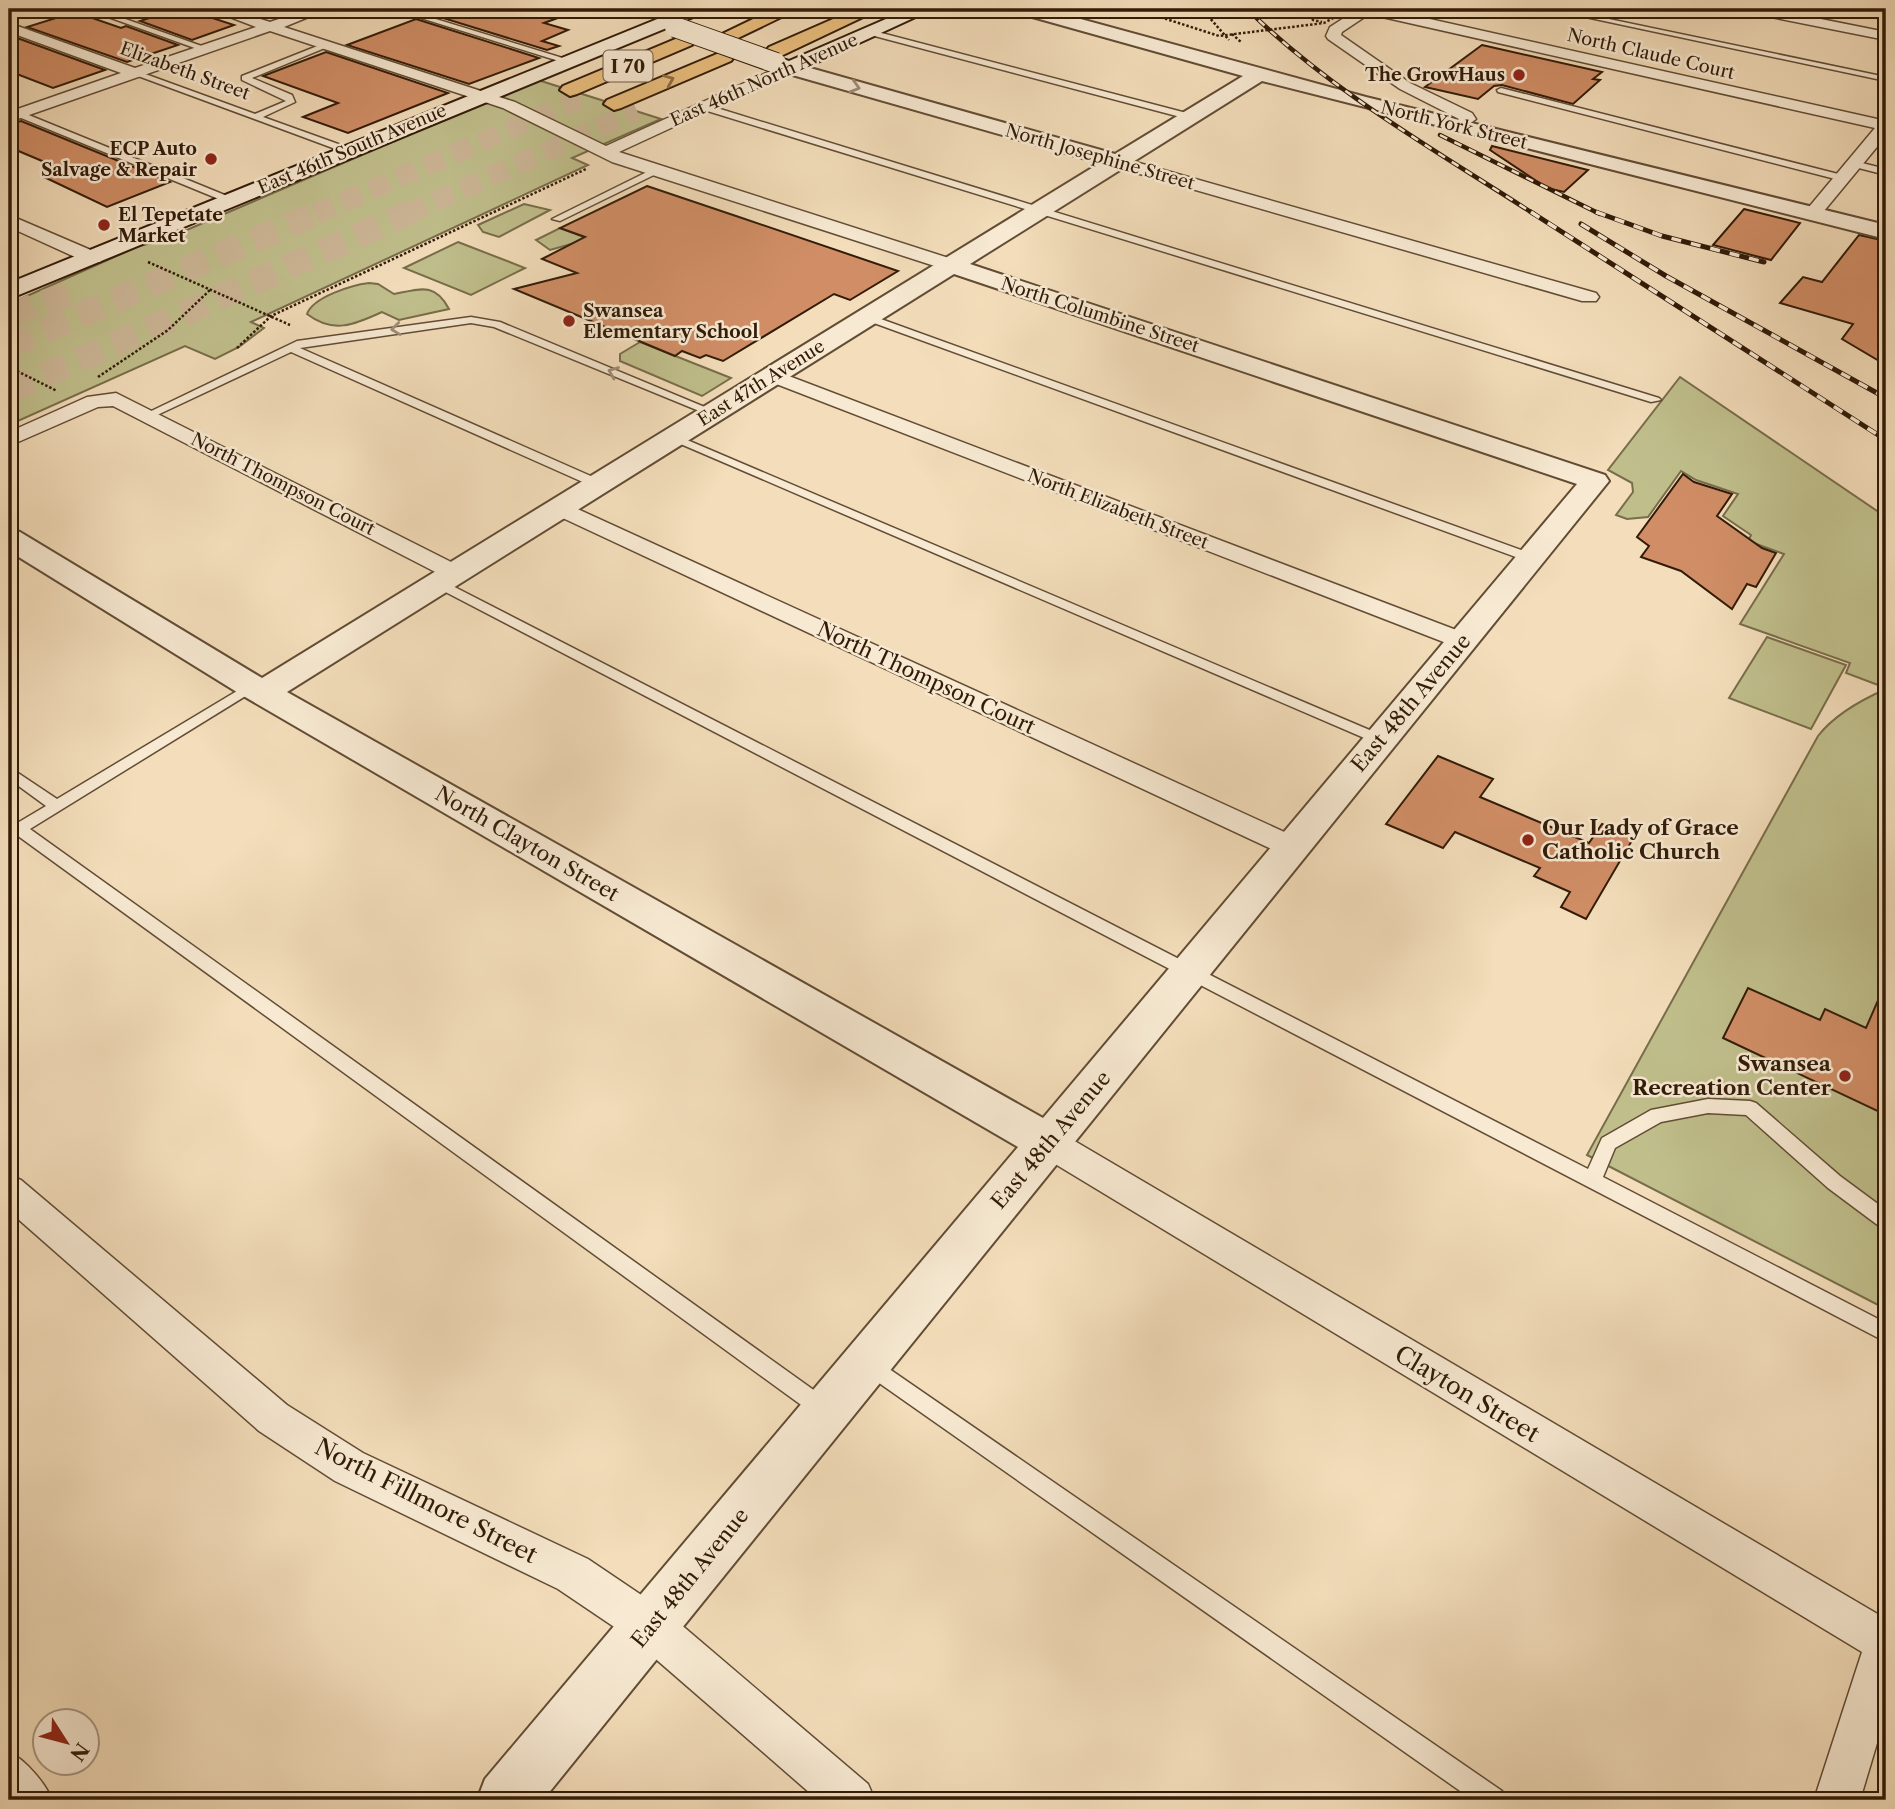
<svg xmlns="http://www.w3.org/2000/svg" width="1895" height="1809" font-family="'Libre Caslon Text',serif">
	<style>
		.green { fill: #c0bf8c; stroke: #786d4a; stroke-width: 2 }
		.building { fill: #d18e66; stroke: #311b08; stroke-width: 2 }
		.lines { fill: none; stroke-linecap: round; stroke-linejoin: round }
		.motorway-tunnel-far1 { stroke: #ccb696; stroke-width: 20; stroke-dasharray: 20 10; stroke-linecap: butt }
		.motorway-tunnel { stroke: #ccb696; stroke-width: 25; stroke-dasharray: 25 13; stroke-linecap: butt }
		.service-casing { stroke: #624c34; stroke-width: 3 }
		.minor-casing { stroke: #624c34; stroke-width: 3 }
		.tertiary-casing { stroke: #624c34; stroke-width: 4 }
		.secondary-casing { stroke: #311b08; stroke-width: 4 }
		.motorway-casing { stroke: #311b08; stroke-width: 4 }
		.path { stroke: #311b08; stroke-width: 2.5; stroke-dasharray: 2.5 2; stroke-linecap: butt }
		.service { fill: #f7e9d2; fill-rule: evenodd }
		.minor { fill: #f7e9d2; fill-rule: evenodd }
		.tertiary { fill: #f7e9d2; fill-rule: evenodd }
		.secondary { fill: #f7e9d2; fill-rule: evenodd }
		.motorway { fill: #eabe7d; fill-rule: evenodd }
		.rail-far1-casing { stroke: #311b08; stroke-width: 4.5 }
		.rail-casing { stroke: #311b08; stroke-width: 5 }
		.rail-far1 { stroke: #f7e9d2; stroke-width: 2.5; stroke-dasharray: 8; stroke-linecap: butt }
		.rail { stroke: #f7e9d2; stroke-width: 3.5; stroke-dasharray: 10; stroke-linecap: butt }
		.secondary-bridge-casing { stroke: #311b08; stroke-width: 22; stroke-linecap: butt }
		.path-bridge { stroke: #311b08; stroke-width: 2.5; stroke-dasharray: 2.5 2; stroke-linecap: butt }
		.secondary-bridge { stroke: #f7e9d2; stroke-width: 20 }
		.oneway { stroke: #8e6c42 }
		.oneway2 { stroke: #9e8c77 }
		.poi-dot { fill: #8f2418; stroke: #f7e9d2; stroke-width: 2.5 }
		.labels { text-anchor: middle; stroke-width: 5; stroke-linejoin: round; paint-order: stroke }
		.far-street-label { font-size: 18px; fill: #311b08; stroke: #f7e9d2 }
		.far-poi-label { font-size: 18px; font-weight: bold; fill: #311b08; stroke: #f7e9d2; text-anchor: end }
		.shield { fill: #f7e9d2; stroke: #6c5945; stroke-width: 2 }
		.shield-label { font-size: 19px; font-weight: bold; fill: #311b08 }
		.street-label { font-size: 21px; fill: #311b08; stroke: #f7e9d2 }
		.poi-label { font-size: 21px; font-weight: bold; fill: #311b08; stroke: #f7e9d2; text-anchor: start }
		.near-street-label { font-size: 24px; fill: #311b08; stroke: #f7e9d2 }
	</style>
	<rect width="100%" height="100%" fill="#f3ddba"/>
	<filter id="stains"><feTurbulence type="fractalNoise" baseFrequency=".00286" numOctaves="4"/><feColorMatrix values="0 0 0 0 .2 0 0 0 0 .09 0 0 0 0 .02 0 0 0 .5 -.17"/></filter>
	<radialGradient id="worn" r=".72"><stop offset=".6" stop-color="#630" stop-opacity="0"/><stop offset="1" stop-color="#630" stop-opacity=".3"/></radialGradient>
	<path class="green" d="M538,80l123,39 -89,39 16,7 -337,157 13,6 -25,19 -24,12 -30,-13 -176,79v-121l130,-58 22,-5z
		M524,204l26,6 -51,27 -16,-5 -5,-7z
		M560,228l29,11 -39,11 -14,-10z
		M458,242l67,26 -54,27 -67,-27z
		M369,283l9,1 16,10c26,-5 41,-12 55,15l-50,11 -17,-8c-28,13 -49,22 -75,2 6,-17 45,-29 62,-31z
		M640,342l91,36 -29,18 -82,-35v-7z
		M1680,377l206,140v171l-40,-15 4,-10 -110,-39 44,-70 -36,-13 3,-6 -28,-19 15,-22 -42,-14 -15,-9 -33,46 -21,2 -11,-4 17,-23 -1,-9 -24,-13z
		M1767,637l79,28 -35,64 -82,-31z
		M1886,689v620l-299,-154 231,-419c17,-22 43,-36 68,-47z"/>
	<path class="building" d="M177,9h8l49,16 -42,15 -52,-19z
		M428,9h149v2l-33,12 24,7 -26,11 17,5 -12,4 -117,-36z
		M75,12l46,16 5,-2 52,19 -51,17 -100,-35z
		M416,19l123,39 -70,26 -122,-39z
		M9,35l96,35 -52,18 -44,-17z
		M1482,45l120,27 -9,7 7,1 -27,24 -71,-19 -8,1 -16,13 -53,-12z
		M326,52l122,41 -100,40 -45,-16 35,-14 -75,-27z
		M21,121l149,61 -63,25 -65,-31 19,-7 -52,-22v-23z
		M1492,146l96,24 -24,22 -17,-4 -57,-38z
		M647,186l92,31 159,54 -48,29 -16,-6 -111,67 -17,-6 -6,3 -18,-7 -7,5 -161,-67 63,-16 -35,-14 43,-22 -25,-9z
		M1744,209l56,14 -29,37 -58,-15z
		M1859,235l27,6v124l-44,-26 11,-15 -73,-21 23,-26 19,5z
		M1683,474l11,8 38,12 -15,22 45,32 14,5 -20,34 -9,-3 -15,25 -51,-38 -40,-14 8,-11 -12,-9z
		M1438,756l55,23 -13,18 109,46 13,-19 32,13 -48,82 -25,-12 9,-15 -36,-16 6,-8 -85,-36 -12,16 -57,-24z
		M1886,982v133l-163,-77 25,-50 72,32 5,-11 41,19z"/>
	<g class="lines">
		<path class="motorway-tunnel-far1" d="M315,214l272,-118
			M407,214l230,-103"/>
		<path class="motorway-tunnel" d="M9,315l67,-24
			M9,346l310,-134
			M9,391l402,-179"/>
		<g class="service-casing">
			<path id="service" d="M86,9h11l113,40 -7,2z
				M392,9h11l166,51 -7,2z
				M628,9h11l-16,5v-4z
				M1548,9h13l325,68v4z
				M870,30l324,85 1,2 -7,2 -321,-85z
				M325,43l7,2 -80,33 40,17 3,7 -32,15 89,32v4l-3,1 -219,-81 7,-2 118,43 31,-13 -44,-21v-4z
				M1501,88l345,88 2,2 -5,3 -345,-89 -1,-2z
				M704,104l955,294 2,2 -10,2 -950,-293 -1,-2z
				M9,107l223,91 2,2 -8,2 -217,-89z
				M1854,161l32,8v6l-35,-9 -1,-2z
				M657,167l3,1v4l-100,49 -8,-2z
				M867,314l668,241 2,3 -2,3h-8l-664,-242 -1,-2z
				M471,317l29,5 219,91 -10,2 -215,-88 -23,-4 -171,25 302,133v6h-8l-303,-135 -138,65 -10,-2 154,-74z
				M673,434l713,303 2,3 -7,5 -5,-2 -707,-304 -2,-2z
				M439,579l1149,590 14,-31 49,-28 57,-11 42,2 6,2 84,73 46,34v18l-7,-2 -51,-38 -82,-73 -38,-2 -47,9 -46,26 -12,29 283,146v19l-1452,-756 -1,-3z
				M252,682l5,1 2,3 -2,3 -227,140 799,572 3,7 -3,7 -7,3 -7,-3 -801,-582 -3,-4 3,-4 32,-19 -37,-27v-12l48,32z
				M869,1355l633,436 3,9h-32l-611,-429 -3,-7 3,-7z
				M9,1752c16,7 37,32 43,48h-28l-15,-18z"/>
		</g>
		<g class="minor-casing">
			<path id="minor" d="M209,9h20l41,13 38,-13h20l-44,18 231,75 91,44 178,-81h10v6l-175,81 339,109 2,4 -9,6 -7,-2 -332,-107 -109,-54 -233,-77 -261,91v-10l112,-39 -112,-41v-9l126,45 121,-41z
				M1358,9h27l501,112v15l-67,81 -6,1 -9,-5 71,-85 -506,-114 -27,18 -1,3 69,48 62,30 4,6 -16,12 -8,-5 7,-7 -59,-30 -72,-50 -2,-3 4,-9z
				M1744,9h27l115,23v8l-135,-27z
				M1118,157l478,136 3,4 -3,4h-14l-470,-135 -2,-4z
				M9,215l91,39 2,4 -2,4h-14l-77,-35z
				M773,370l699,266 4,5 -4,5h-18l-688,-266 -3,-4 3,-4z
				M116,393l347,175 4,5 -4,5h-16l-334,-172 -15,1 -89,39v-14l78,-35z
				M560,501l742,339 4,7 -4,7 -10,3 -10,-3 -730,-341 -3,-5 3,-5z
				M1049,1129l12,4 825,486v94l-26,87h-46l48,-148 -825,-499 -5,-10 5,-10z
				M9,1175l12,5 266,225 76,48 225,106 77,52 203,173 7,16h-57l-183,-159 -77,-52 -223,-108 -76,-50 -250,-220z"/>
		</g>
		<g class="tertiary-casing">
			<path id="tertiary" d="M1015,9h29l322,88 520,128v14l-624,-158 -292,183 635,211 4,6 -1066,1319h-66l8,-21 533,-632 -778,-453 -231,-143v-22l11,3 242,146 838,-515 -318,-91 -3,-4 3,-4h14l319,90 128,-78 -225,-63zM954,274l623,210 -534,634 -756,-426z"/>
		</g>
		<g class="secondary-casing">
			<path id="secondary" d="M682,9h24l-3,4 -694,286v-16z
				M909,9h24l-137,63h-14l-16,-9 10,-6 13,4z"/>
		</g>
		<g class="motorway-casing">
			<path id="motorway" d="M774,9h24l-60,29h-14l-2,-4z
				M856,9h24l-97,46 -7,2 -10,-6 3,-4z
				M685,35l7,2 2,4 -2,4 -115,49 -7,2 -10,-6 3,-4z
				M724,51l10,6 -3,4 -110,47 -7,2 -10,-6 3,-4z"/>
		</g>
		<path class="path" d="M1202,9l27,31
			M1305,9l10,9
			M1232,34l10,9
			M148,262l142,63
			M237,348l34,-32 315,-147
			M9,367l48,24
			M98,377l70,-47 42,-40"/>
		<use href="#service" class="service"/>
		<use href="#minor" class="minor"/>
		<use href="#tertiary" class="tertiary"/>
		<use href="#secondary" class="secondary"/>
		<use href="#motorway" class="motorway"/>
		<g class="rail-far1-casing">
			<path id="rail-far1" d="M1247,9c85,83 188,141 287,205
				M1440,135l160,79"/>
		</g>
		<g class="rail-casing">
			<path id="rail" d="M1531,212l355,228
				M1596,212l66,24 102,26
				M1581,224l85,52 220,122"/>
		</g>
		<use href="#rail-far1" class="rail-far1"/>
		<use href="#rail" class="rail"/>
		<g class="secondary-bridge-casing">
			<path id="secondary-bridge" d="M675,27l101,36"/>
		</g>
		<path class="path-bridge" d="M1170,9l-10,8 59,19 105,-13 26,-14
			M1303,9l10,11 9,2
			M1318,11l24,2"/>
		<use href="#secondary-bridge" class="secondary-bridge"/>
	</g>
	<defs><path id="oneway-chevron" d="M-2-3.5L2.5 0L-2 3.5" fill="none" stroke-width="1.6" stroke-linecap="round" stroke-linejoin="round" transform="scale(1.75)"/></defs>
	<use class="oneway" href="#oneway-chevron" transform="translate(669 80) rotate(-23)"/>
	<g class="oneway2">
		<use href="#oneway-chevron" transform="translate(855 87) rotate(16)"/>
		<use href="#oneway-chevron" transform="translate(396 329) rotate(173)"/>
		<use href="#oneway-chevron" transform="translate(613 372) rotate(-158)"/>
	</g>
	<g class="poi-dot">
		<circle cx="1519" cy="75" r="7"/>
		<circle cx="211" cy="159" r="7"/>
		<circle cx="104" cy="225" r="7"/>
		<circle cx="569" cy="321" r="7"/>
		<circle cx="1528" cy="840" r="7"/>
		<circle cx="1845" cy="1076" r="7"/>
	</g>
	<g class="labels">
		<g class="far-street-label">
			<text transform="translate(1651 54) rotate(13)" y="6">North Claude Court</text>
			<text transform="translate(185 71) rotate(20)" y="6">Elizabeth Street</text>
			<text transform="translate(764 80) rotate(-24)" y="6">East 46th North Avenue</text>
			<text transform="translate(1454 125) rotate(14)" y="6">North York Street</text>
			<text transform="translate(352 149) rotate(-23)" y="6">East 46th South Avenue</text>
			<text transform="translate(1100 157) rotate(16)" y="6">North Josephine Street</text>
			<text transform="translate(1100 315) rotate(18)" y="6">North Columbine Street</text>
			<text transform="translate(761 383) rotate(-32)" y="6">East 47th Avenue</text>
			<text transform="translate(283 484) rotate(27)" y="6">North Thompson Court</text>
			<text transform="translate(1118 509) rotate(21)" y="6">North Elizabeth Street</text>
		</g>
		<g class="far-poi-label">
			<text x="1505" y="81">The GrowHaus</text>
			<text x="197" y="155">ECP Auto<tspan x="197" dy="21">Salvage &amp; Repair</tspan></text>
			<text x="118" y="221" text-anchor="start">El Tepetate<tspan x="118" dy="21">Market</tspan></text>
			<text x="583" y="317" text-anchor="start">Swansea<tspan x="583" dy="21">Elementary School</tspan></text>
		</g>
		<rect class="shield" x="603.5" y="50.5" width="49" height="31" rx="5"/>
		<g class="shield-label">
			<text x="628" y="73">I 70</text>
		</g>
		<g class="street-label">
			<text transform="translate(926 678) rotate(25)" y="7">North Thompson Court</text>
			<text transform="translate(1411 703) rotate(-50)" y="7">East 48th Avenue</text>
			<text transform="translate(527 844) rotate(30)" y="7">North Clayton Street</text>
			<text transform="translate(1051 1140) rotate(-50)" y="7">East 48th Avenue</text>
			<text transform="translate(690 1578) rotate(-51)" y="7">East 48th Avenue</text>
		</g>
		<g class="poi-label">
			<text x="1542" y="835">Our Lady of Grace<tspan x="1542" dy="24">Catholic Church</tspan></text>
			<text x="1831" y="1071" text-anchor="end">Swansea<tspan x="1831" dy="24">Recreation Center</tspan></text>
		</g>
		<g class="near-street-label">
			<text transform="translate(1467 1394) rotate(31)" y="8">Clayton Street</text>
			<text transform="translate(426 1501) rotate(27)" y="8">North Fillmore Street</text>
		</g>
	</g>
	<rect width="1895" height="1809" fill="none" stroke="#f3ddba" stroke-width="35"/>
	<rect x="10" y="10" width="1874" height="1788" fill="none" stroke="#311b08" stroke-width="3.5"/>
	<rect x="18" y="18" width="1860" height="1774" fill="none" stroke="#311b08" stroke-width="2"/>
	<g transform="translate(66 1742) rotate(126)"><circle r="33" fill="#f7e9d2" stroke="#a89781" stroke-width="2"/>
	<path d="M0-5L12 26L0 18L-12 26Z" fill="#8f2418"/>
	<text y="-10" font-size="19" font-weight="bold" text-anchor="middle" fill="#311b08">N</text>
	</g>
	<rect width="100%" height="100%" filter="url(#stains)"/>
	<rect width="100%" height="100%" fill="url(#worn)"/>
</svg>
